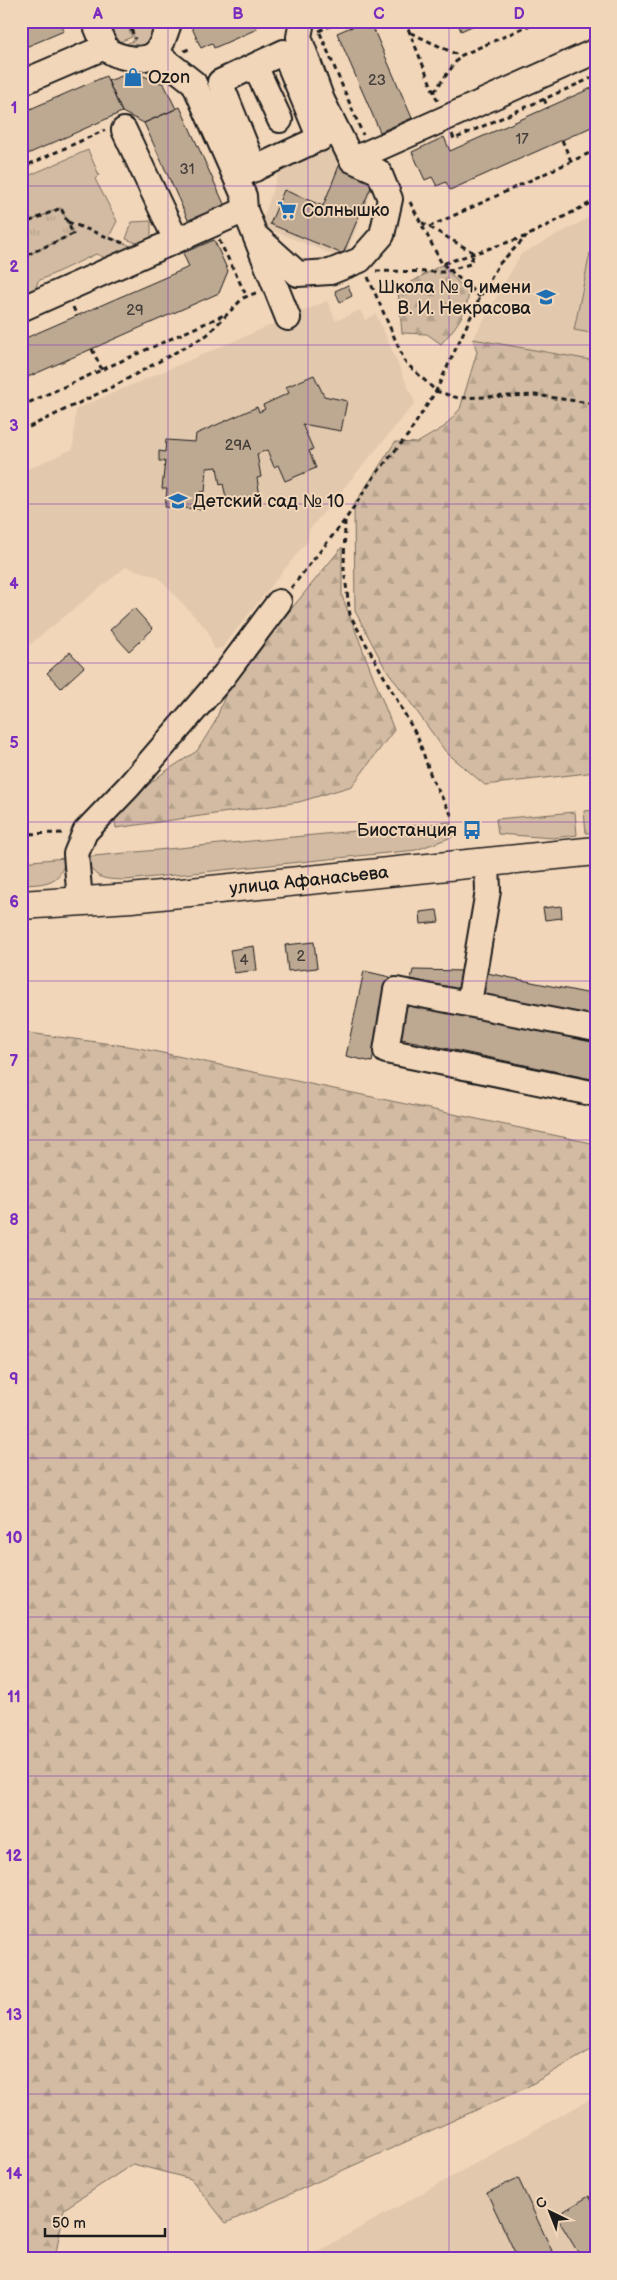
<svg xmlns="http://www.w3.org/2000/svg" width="617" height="2280" font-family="'Balsamiq Sans',sans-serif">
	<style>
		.built { fill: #e2c8ad }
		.grass { fill: #d2bba2; stroke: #776c5f }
		.forest { fill: url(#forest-firs); stroke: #776c5f }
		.park { fill: url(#park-tufts); stroke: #776c5f }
		.building { fill: #bda892; stroke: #1c1c1c }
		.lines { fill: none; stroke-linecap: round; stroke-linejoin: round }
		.minor-casing { stroke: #1c1c1c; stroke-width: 28 }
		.major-casing { stroke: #1c1c1c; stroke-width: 31 }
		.path { stroke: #1c1c1c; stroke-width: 3; stroke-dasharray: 5 4; stroke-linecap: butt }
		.minor { stroke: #f2d6b9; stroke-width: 24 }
		.major { stroke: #f2d6b9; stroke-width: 28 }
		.grid { fill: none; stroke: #7b2cbf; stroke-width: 1; stroke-opacity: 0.55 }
		.labels { text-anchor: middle; stroke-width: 4; stroke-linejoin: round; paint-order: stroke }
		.number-label { font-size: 15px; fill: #443f3a }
		.poi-label { font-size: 18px; fill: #1c1c1c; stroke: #f2d6b9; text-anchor: start }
		.street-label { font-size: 18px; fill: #1c1c1c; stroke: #f2d6b9 }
		.neatline { fill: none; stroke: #7b2cbf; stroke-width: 2 }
		.grid-label { font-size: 16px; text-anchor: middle; font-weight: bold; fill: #7b2cbf }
	</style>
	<defs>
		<pattern id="forest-firs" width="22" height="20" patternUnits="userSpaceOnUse" patternTransform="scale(1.25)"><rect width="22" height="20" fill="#d2bba2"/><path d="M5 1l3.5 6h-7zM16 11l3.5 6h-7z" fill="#b4a08b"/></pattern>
		<pattern id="park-tufts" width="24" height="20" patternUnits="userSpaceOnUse" patternTransform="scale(1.25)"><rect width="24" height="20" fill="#d2bba2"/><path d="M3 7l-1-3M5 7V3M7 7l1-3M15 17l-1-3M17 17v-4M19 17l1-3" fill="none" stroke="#b4a08b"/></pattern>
	</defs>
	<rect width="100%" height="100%" fill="#f2d6b9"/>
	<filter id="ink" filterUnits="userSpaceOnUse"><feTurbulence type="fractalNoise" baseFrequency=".02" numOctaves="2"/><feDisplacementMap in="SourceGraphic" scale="10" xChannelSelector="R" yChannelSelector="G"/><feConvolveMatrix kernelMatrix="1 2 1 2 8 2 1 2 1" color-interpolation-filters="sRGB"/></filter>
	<g filter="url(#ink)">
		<path class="built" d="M329,149l50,23 -35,87 -83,-33 18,-55z
			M596,214v147l-123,-22 48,-85z
			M327,301l9,20 24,-11 5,10 11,-6 39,89 -106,127 -1,10 -86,108 -8,1 -6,-18 -50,-54 -32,-10 -98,79 -7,8v-182l52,-23 3,-40z
			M596,2096v163h-292z"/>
		<path class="grass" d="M105,21h20l7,16 -13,5 -4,-1z
			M128,21h29l-12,26 -28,1 18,-8z
			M88,150l11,25 -4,4 22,42 -8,16 32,13 -26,12 -19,-8 -58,27 -5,17h-6l-6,-12v-28l52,-24 -13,-26 -39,17v-46z
			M151,221v22l-6,3 -19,-7 6,-17z
			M590,253l6,1v80l-22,-4z
			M596,810v23h-10l-2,-22z
			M575,812l2,23 -24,3 -55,-4 -2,-15z
			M450,822l2,15 -36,13 -290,30c-25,-1 -30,0 -42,-23z
			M65,858c-3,27 -22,26 -44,27v-23z"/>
		<path class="forest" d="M441,265l28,28c-3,22 -14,35 -28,51l-14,-10 -25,-1 -4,-43z
			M473,339l123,22v411l-111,13 -39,-33 -62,-86 -29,-55 -1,-106 41,-63 22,1 27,-16 16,-18 17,-57z
			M342,547v49l52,134 -42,56 -53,16 -183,26 -2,-15 49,-40 34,-22 18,-29 14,-37z
			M21,1032l113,15 462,97v903l-71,41 -299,135 -35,-44 -58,-15 -69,45 -9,50h-34z"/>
		<path class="park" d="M61,208l12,26 -52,24v-33z"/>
		<path class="building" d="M21,21h42l-3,1 4,9 -43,18z
			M189,21h73l-7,3 2,5 -43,19 -2,-5 -11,5z
			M347,21h18l-15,7z
			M365,21h5l42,97 -32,14 -43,-99z
			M457,21h26l-22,10z
			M133,72l31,12 12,25 -32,14 -22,-11 -14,-31z
			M106,76l16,36 -101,45v-44z
			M596,86v39l-146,65 -4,-8 -9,4 -5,-9 -7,3 -13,-28 32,-15 6,14z
			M180,107l45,99 -36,16 -45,-99z
			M339,166l35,14 -31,74 -73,-30 14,-34 39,16z
			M214,240l14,31 -9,22 -198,87v-40l168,-73 -6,-14z
			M348,285l4,11 -12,6 -5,-11z
			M314,375l10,21 23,5 -6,30 -39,-7 11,25 -4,2 7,17 -31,13 -7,-16 -4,2 -7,-17 -10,4 4,23 -4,1 3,18 -33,5 -4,-17 -3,1 -3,-18 -10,1 -2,24h-4l-1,17 -35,-2 2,-18h-5l3,-28h-6v-10l6,1 1,-12 29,2 1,-8 61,-27 2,5 6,-3 -2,-4 26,-12 -3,-6z
			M134,608l19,21 -24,22 -19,-21z
			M70,652l14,15 -23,21 -14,-15z
			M593,890h3v21l-1,1z
			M561,906l1,12 -17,2 -2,-12z
			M437,910l2,12 -18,2 -1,-12z
			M314,942l3,26 -29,3 -3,-26z
			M254,946l3,24 -23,3 -4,-23z
			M413,970l53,1 -1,20 -54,-12z
			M364,971l26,6 -18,85 -26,-6z
			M482,972l114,23v25l-118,-24z
			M401,995l195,42v43l-204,-43z
			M518,2178l34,73 -16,8h-18l-31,-66z
			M589,2196l7,12v51h-14l-26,-43z"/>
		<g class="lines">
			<g class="minor-casing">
				<path id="minor" d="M94,21l11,26
					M156,53l38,30 50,113 1,14 43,108
					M255,66l25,54
					M21,83l84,-36c9,11 38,16 49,7 8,-6 12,-24 16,-33
					M124,130l52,110
					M352,160l244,-109
					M255,169l-35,-87 64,-30 36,87
					M241,175l96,-45 -15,-30 -23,-63 3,-16
					M257,237l41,37 32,-2 30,-12 22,-25 8,-36 -11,-27 -27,-12 -15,-30
					M21,309l224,-99
					M80,901l-4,-47 9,-22 44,-46 93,-108 57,-76
					M469,1003l19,-112 -1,-29
					M596,1029l-200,-39 -10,61 210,43"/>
			</g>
			<g class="major-casing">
				<path id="major" d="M21,905l110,-7 465,-47"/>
			</g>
			<path class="path" d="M128,21l7,18
				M405,21l33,81
				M319,31l22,-10
				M320,33l43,102
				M411,33l49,23
				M184,51l7,-3
				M434,92l26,-36 79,-35
				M544,99l4,9
				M452,134l2,5 142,-63
				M562,140l9,21
				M21,168l84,-38
				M410,202l32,62 85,-28 69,-36
				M68,222l55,21
				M21,225l40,-17 12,26 -44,20 -8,-15
				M429,227l167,-77
				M219,240l28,57
				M443,264l37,33
				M376,271l67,1 27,-8 4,-11 -53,-31
				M368,277l37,85 31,29 22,7 77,-3 61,9
				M73,307l4,9
				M92,349l10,21
				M21,406l205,-92
				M21,431l97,-47 89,-49 36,-37 15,-6
				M345,521l-1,48 6,46 68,123 14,41 20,37
				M291,588l54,-68 31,-46 32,-39 28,-44 44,-94 19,-33 28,-28
				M21,834l43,-1"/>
			<use href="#minor" class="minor"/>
			<use href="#major" class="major"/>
		</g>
	</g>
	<path class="grid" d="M168,21v2238M308,21v2238M449,21v2238M21,186h575M21,345h575M21,504h575M21,663h575M21,822h575M21,981h575M21,1140h575M21,1299h575M21,1458h575M21,1617h575M21,1776h575M21,1935h575M21,2094h575"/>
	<defs>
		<g id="shop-bare" transform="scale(1.5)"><path d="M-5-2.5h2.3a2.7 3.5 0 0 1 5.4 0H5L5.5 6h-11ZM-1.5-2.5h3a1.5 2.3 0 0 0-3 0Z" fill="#1f6fb2" stroke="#f2d6b9" stroke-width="2.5" paint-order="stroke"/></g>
		<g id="supermarket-bare" transform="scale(1.5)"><path d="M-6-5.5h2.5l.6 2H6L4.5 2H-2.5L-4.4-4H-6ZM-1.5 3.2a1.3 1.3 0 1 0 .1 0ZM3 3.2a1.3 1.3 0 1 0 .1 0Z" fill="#1f6fb2" stroke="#f2d6b9" stroke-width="2.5" paint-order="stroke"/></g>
		<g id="school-bare" transform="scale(1.5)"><path d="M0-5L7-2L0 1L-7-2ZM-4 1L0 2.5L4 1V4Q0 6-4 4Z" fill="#1f6fb2" stroke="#f2d6b9" stroke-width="2.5" paint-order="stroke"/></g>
		<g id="bus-bare" transform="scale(1.5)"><path d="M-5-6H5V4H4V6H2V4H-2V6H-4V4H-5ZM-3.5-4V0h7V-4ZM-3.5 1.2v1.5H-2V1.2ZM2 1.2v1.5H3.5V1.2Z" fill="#1f6fb2" stroke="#f2d6b9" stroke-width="2.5" paint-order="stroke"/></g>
	</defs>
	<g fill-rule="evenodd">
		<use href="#shop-bare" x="133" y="77"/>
		<use href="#supermarket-bare" x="287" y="210"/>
		<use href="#school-bare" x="546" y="297"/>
		<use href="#school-bare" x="178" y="501"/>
		<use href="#bus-bare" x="472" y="830"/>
	</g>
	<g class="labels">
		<g class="number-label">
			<text x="377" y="85">23</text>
			<text x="522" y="144">17</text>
			<text x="187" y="174">31</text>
			<text x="135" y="315">29</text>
			<text x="238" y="450">29А</text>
			<text x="301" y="961">2</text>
			<text x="244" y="965">4</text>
		</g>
		<g class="poi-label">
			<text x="148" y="83">Ozon</text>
			<text x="302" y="216">Солнышко</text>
			<text x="531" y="293" text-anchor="end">Школа № 9 имени<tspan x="531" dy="21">В. И. Некрасова</tspan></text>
			<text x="193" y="507">Детский сад № 10</text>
			<text x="457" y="836" text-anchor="end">Биостанция</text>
		</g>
		<g class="street-label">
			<text transform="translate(309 880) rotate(-6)" y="6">улица Афанасьева</text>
		</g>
	</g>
	<rect width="617" height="2280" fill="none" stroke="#f2d6b9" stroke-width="55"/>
	<g transform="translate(550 2212) rotate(317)" stroke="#f2d6b9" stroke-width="4" paint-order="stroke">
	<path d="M0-4L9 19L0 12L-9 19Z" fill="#1c1c1c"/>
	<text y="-8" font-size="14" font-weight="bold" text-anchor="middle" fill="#1c1c1c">С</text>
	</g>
	<path d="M45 2228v8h120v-8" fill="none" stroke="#1c1c1c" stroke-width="2.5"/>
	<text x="52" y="2228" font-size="15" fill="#1c1c1c" stroke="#f2d6b9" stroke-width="4" paint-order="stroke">50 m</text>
	<rect x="28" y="28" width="562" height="2224" class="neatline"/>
	<g class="grid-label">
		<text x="98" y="19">A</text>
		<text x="238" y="19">B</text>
		<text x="379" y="19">C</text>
		<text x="519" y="19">D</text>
		<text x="14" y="113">1</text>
		<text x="14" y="272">2</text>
		<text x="14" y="431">3</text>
		<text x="14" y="589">4</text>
		<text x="14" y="748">5</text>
		<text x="14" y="907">6</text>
		<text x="14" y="1066">7</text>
		<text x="14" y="1225">8</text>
		<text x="14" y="1384">9</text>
		<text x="14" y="1543">10</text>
		<text x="14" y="1702">11</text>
		<text x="14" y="1861">12</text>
		<text x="14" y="2020">13</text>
		<text x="14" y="2179">14</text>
	</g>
</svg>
